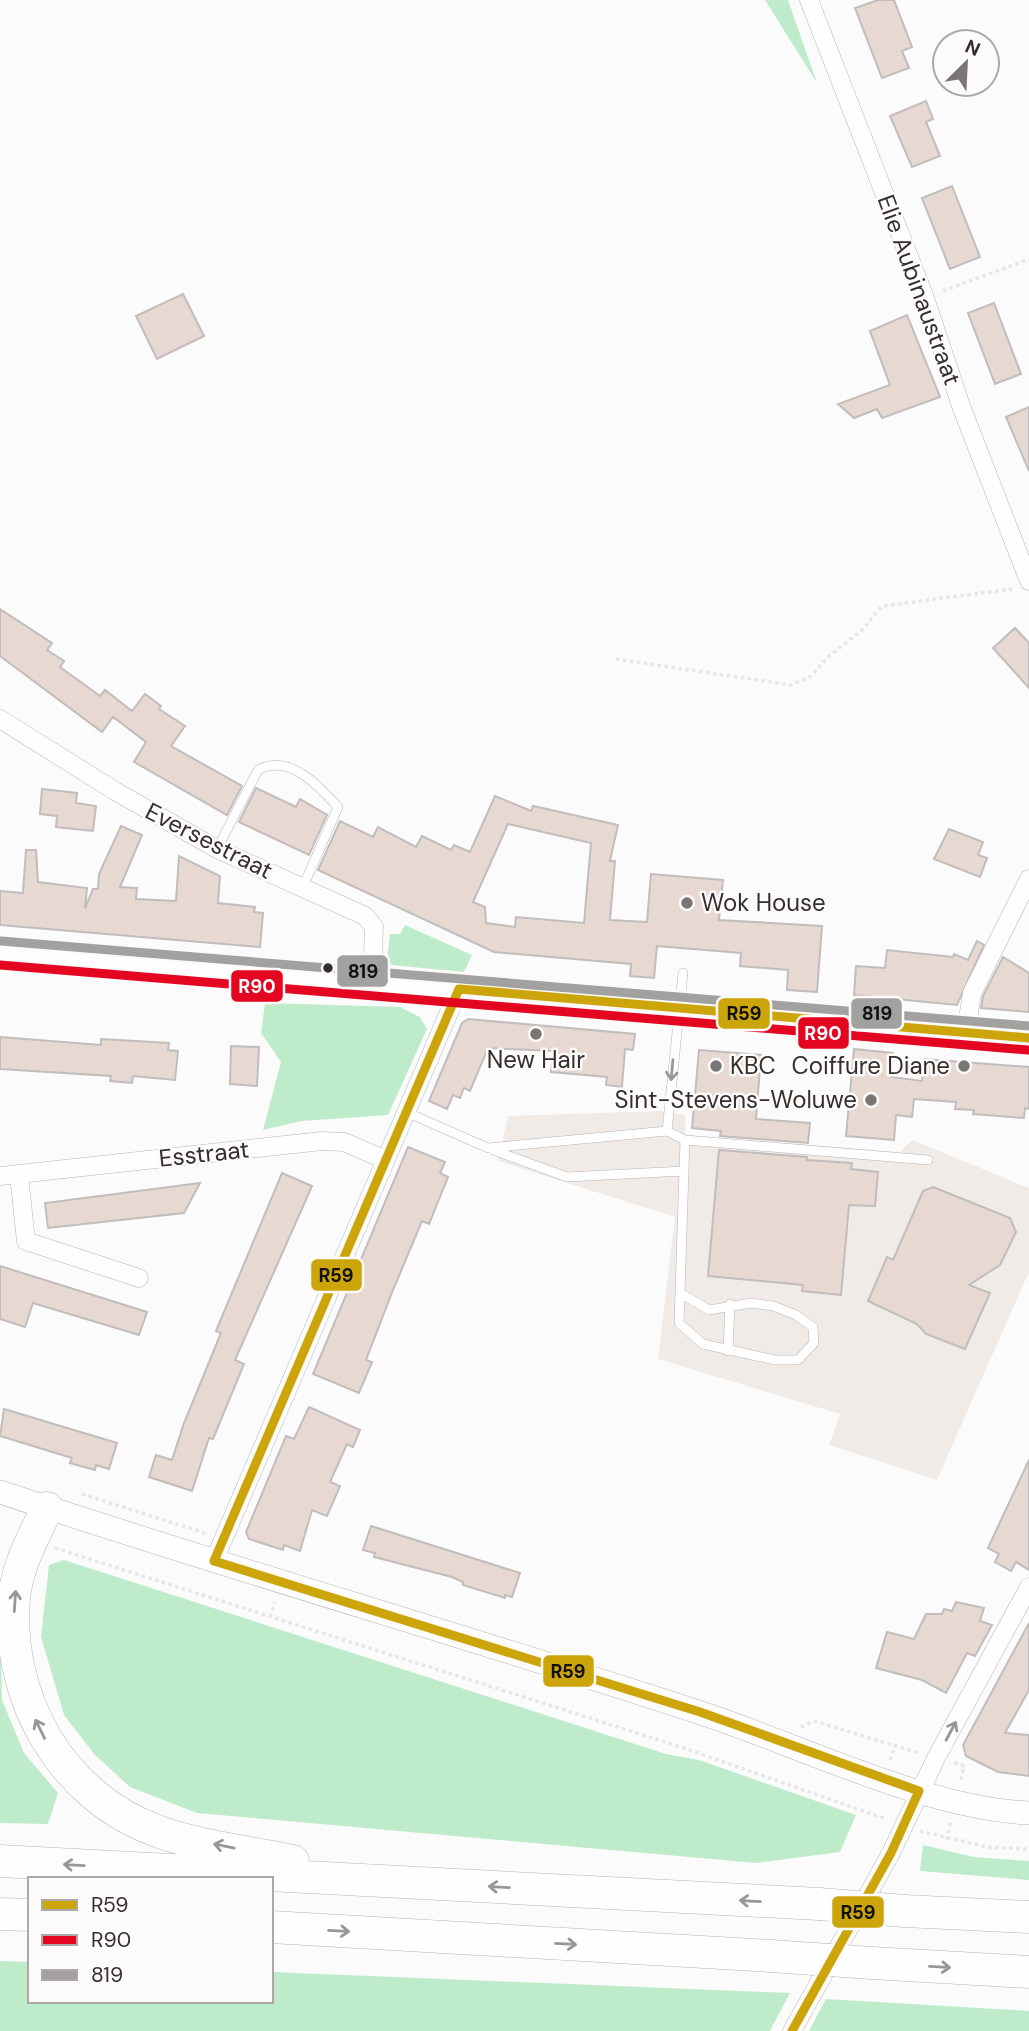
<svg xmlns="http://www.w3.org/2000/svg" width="1029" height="2031" font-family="'DM Sans',sans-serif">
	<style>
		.built { fill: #f1ebe7 }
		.green { fill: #beeccb }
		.building { fill: #e7d9d1; stroke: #c0bdbc; stroke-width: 2; fill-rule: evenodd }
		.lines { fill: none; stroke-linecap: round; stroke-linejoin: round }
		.service-casing { stroke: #b7b4b3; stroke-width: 10 }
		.minor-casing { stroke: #b7b4b3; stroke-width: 19 }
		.tertiary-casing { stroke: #b7b4b3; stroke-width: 24 }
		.primary-casing { stroke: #b7b4b3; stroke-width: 30 }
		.motorway-casing { stroke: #b7b4b3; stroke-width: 33 }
		.path { stroke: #e6e6e6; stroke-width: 3.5; stroke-dasharray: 3.5 3.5; stroke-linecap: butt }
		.service { stroke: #fffefe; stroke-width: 9 }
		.minor { stroke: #fffefe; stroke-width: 18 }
		.tertiary { stroke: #fffefe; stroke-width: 23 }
		.primary { stroke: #fffefe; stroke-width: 28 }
		.motorway { stroke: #fffefe; stroke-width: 32 }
		.motorway-bridge-casing { stroke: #b7b4b3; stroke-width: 33; stroke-linecap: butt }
		.motorway-bridge { stroke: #fffefe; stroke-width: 32 }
		.bus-1-casing { stroke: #fdfbfa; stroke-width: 14 }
		.bus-2-casing { stroke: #fdfbfa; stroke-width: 14 }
		.bus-3-casing { stroke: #fdfbfa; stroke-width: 14 }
		.bus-1 { stroke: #cca50b; stroke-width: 9 }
		.bus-2 { stroke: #e40521; stroke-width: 9 }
		.bus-3 { stroke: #a3a1a0; stroke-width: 9 }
		.oneway { stroke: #999696 }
		.poi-dot { fill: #797675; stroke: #fdfbfa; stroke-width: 2.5 }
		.bus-dot { fill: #332f2d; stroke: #fdfbfa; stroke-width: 2.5 }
		.labels { text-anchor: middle; stroke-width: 5; stroke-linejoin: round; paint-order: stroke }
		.street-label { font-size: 24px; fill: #332f2d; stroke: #fdfbfa }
		.poi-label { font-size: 24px; fill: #332f2d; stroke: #fdfbfa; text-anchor: start }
		.line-badge { stroke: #fdfbfa; stroke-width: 2.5 }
		.badge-label { font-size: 19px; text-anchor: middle; font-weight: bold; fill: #fff }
		.pale-badge-label { font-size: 19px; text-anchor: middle; font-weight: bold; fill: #111 }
	</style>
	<rect width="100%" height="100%" fill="#fcfbfb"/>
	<path class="built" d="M660,1111l25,4v20l215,17 12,-12 117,48v84l-92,208 -108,-35 11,-31 -182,-55 17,-142 -177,-56 10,-45z"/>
	<path class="green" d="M765,0h23l29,83z
		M405,925l67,30 -8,17 -73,-7 -4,-5 3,-26h10z
		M265,1003l135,4 20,10 7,12 -39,86 -86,6 -39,9 18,-68 -20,-29z
		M64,1560l602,194 33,6 157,55 -16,37 -84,11 -559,-50 -67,-26 -35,-32 -31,-40 -23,-78 8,-72z
		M0,1623l2,77 22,53 34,40 -10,31 -48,-1z
		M923,1845l51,12 55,4v19l-109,-9z
		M0,1961l30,1v39h241v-29l519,21 -20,38h-770z
		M826,1999l203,12v20h-220z"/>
	<path class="building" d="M878,0h16l18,47 -10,4 7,17 -27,10 -27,-70z
		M926,101l7,18 -7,3 14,34 -28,11 -22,-51z
		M952,186l28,71 -30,12 -28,-71z
		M183,294l21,42 -47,23 -21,-43z
		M994,303l27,71 -26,10 -27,-71z
		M907,315l33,82 -58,21 -5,-9 -23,9 -16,-14 52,-19 -20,-54z
		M1029,407v64l-23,-54z
		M0,609l52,34 -5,7 17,11 -4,6 40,29 5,-6 27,21 13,-17 16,12 -2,3 26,17 -14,20 71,40 -15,29 -93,-53 12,-20 -33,-25 -11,15 -102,-76z
		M1015,628l14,15v45l-36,-40z
		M256,788l40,19 4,-8 27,16 -18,40 -70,-33z
		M42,789l35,4 -1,10 20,3 -3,25 -37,-4 1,-11 -17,-2z
		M495,796l36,15 2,-5 85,19 -8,36h5l-5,59 37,2 4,-48 72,6 -4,40 103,6 -5,66 -30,-2 1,-20 -48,-4 1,-13 -84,-7 -3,32 -24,-2 1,-12 -137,-12 -176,-82 22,-49 33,16 5,-10 38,20 6,-11 29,14 3,-5 16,7zM508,824l83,19 -7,80 -68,-6 -1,10 -29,-4 -1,-16 -12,-5z
		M121,826l21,9 -22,52 17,1 -1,11 40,2 3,-45 41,20 -2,27 37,4 -1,5 9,1 -3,34 -260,-22v-34l23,2 3,-43h10l2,32 49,6 -2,20 8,-19h5l1,-15z
		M949,829l34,13 -5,13 9,3 -7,19 -46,-18z
		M977,941l7,4 -27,60 -103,-10 2,-29 29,2 2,-18 66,7 1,-3 14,6z
		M1003,957l26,16v39l-48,-4 2,-12z
		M468,1019l167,15 -2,16 -8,-1 -3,38 -16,-2 1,-8 -56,-5 2,-21 -65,-3 -18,43 -6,-3 -4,10 -7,-3 -6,14 -18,-8 33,-78z
		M0,1037l101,8v-6l68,4 -1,7 10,1 -3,29 -42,-4 -1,7 -22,-2 1,-5 -111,-7z
		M231,1046l28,1 -2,39 -27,-2z
		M854,1049l39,4 -2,24 31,4 2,-22 105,8v42l-4,-1 -1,10 -51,-4 1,-4 -19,-1 1,-7 -42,-3 -2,18 -16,-2 -2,25 -48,-4z
		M699,1050l62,5 -5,64 54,4 -2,20 -88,-7 1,-5 -29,-3z
		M408,1147l37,15 -5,11 8,4 -19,47 -7,-3 -29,69 -27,70 6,2 -13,31 -46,-19z
		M719,1150l88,7v3l45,3 -1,6 27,3 -3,34 -26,-1 -8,90 -39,-4 1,-6 -95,-9z
		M282,1173l30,13 -77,174 9,4 -31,75 -4,-1 -17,53 -43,-14 7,-22 16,5 12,-37 37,-90 -5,-2z
		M200,1183l-16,30 -136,15 -3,-25z
		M933,1187l77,31 6,14 -16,33 -31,20 21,8 -25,56 -39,-15 -9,-10 -49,-23 19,-44 6,3 30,-69z
		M0,1266l147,46 -8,23 -106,-32 -8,24 -25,-8z
		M309,1407l51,23 -7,17 -6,-3 -17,38 10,4 -13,30 -15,-6 -12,41 -16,-6 -1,5 -34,-11 -3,-7 40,-96 8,3z
		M4,1409l113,34 -8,26 -13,-4 -1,5 -25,-7 2,-5 -72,-22z
		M1029,1460v110l-13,-8 -5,9 -16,-9 4,-8 -11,-6z
		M371,1526l149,47 -8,24 -7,-2v3l-42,-13v-3l-11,-5 -78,-20 1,-4 -12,-3z
		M956,1602l28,6 -4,13 12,4 -17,31 -8,-3 -21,40 -24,-13 -46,-12 11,-36 27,7 12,-25h16l2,-5 8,2z
		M1029,1623v67l-24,43 24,2v41l-31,-4 -32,-16 -3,-11z"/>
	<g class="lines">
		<g class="service-casing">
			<path id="service" d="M217,849l41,-79c31,-17 61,16 80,37l-36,82
				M406,1112l82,36 179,-17 18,9 243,20
				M667,1131l16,-158
				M493,1150l74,27 117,-6
				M680,1293l29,17 42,-7 22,3 23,9 17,12 1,16 -16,17h-23l-72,-16 -24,-21 6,-183
				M728,1351l2,-47"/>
		</g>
		<g class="minor-casing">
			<path id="minor" d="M809,0l116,298 36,108 68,175
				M0,719l115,72 102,58 148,67 9,11 -2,54
				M966,1032l6,-39 57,-114
				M19,1175l7,66 113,37
				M0,1176l322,-35 22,1 42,18
				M214,1561l245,-572
				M792,2031l99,-178 45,-95 93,-171"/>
		</g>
		<g class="tertiary-casing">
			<path id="tertiary" d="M0,1492c231,77 466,144 698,220 102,33 225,96 331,101"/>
		</g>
		<g class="primary-casing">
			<path id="primary" d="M0,953l1029,85"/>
		</g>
		<g class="motorway-casing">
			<path id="motorway" d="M47,1508c-13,28 -30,58 -33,90 -8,100 47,198 143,233 39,15 94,21 136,30
				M0,1861l819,43
				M905,1911l124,6
				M0,1914l30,1
				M271,1927l500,29
				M872,1963l157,9"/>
		</g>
		<path class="path" d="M943,291l86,-32
			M616,659l175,26 20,-9 18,-20 32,-25 21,-25 131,-17
			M82,1494l123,39
			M55,1548l629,200 202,71
			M270,1617l5,-15
			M801,1727l13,-6 105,32
			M890,1760l5,-14
			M954,1763l10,3 -4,17
			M920,1831l67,16 42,2
			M947,1840l4,-19"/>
		<use href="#service" class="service"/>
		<use href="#minor" class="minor"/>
		<use href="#tertiary" class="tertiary"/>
		<use href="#primary" class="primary"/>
		<use href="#motorway" class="motorway"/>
		<g class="motorway-bridge-casing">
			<path id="motorway-bridge" d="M819,1904l86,7
				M771,1956l101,7"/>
		</g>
		<use href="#motorway-bridge" class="motorway-bridge"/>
		<g class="bus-1-casing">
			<path id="bus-1" d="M459,989l570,49
				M214,1561l486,151 219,79
				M214,1561l245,-572
				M792,2031l99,-178 28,-62"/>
		</g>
		<g class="bus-2-casing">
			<path id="bus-2" d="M0,965l1028,85"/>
		</g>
		<g class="bus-3-casing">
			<path id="bus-3" d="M1,941l1028,85"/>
		</g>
		<use href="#bus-1" class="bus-1"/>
		<use href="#bus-2" class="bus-2"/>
		<use href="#bus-3" class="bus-3"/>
	</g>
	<defs><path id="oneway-shaft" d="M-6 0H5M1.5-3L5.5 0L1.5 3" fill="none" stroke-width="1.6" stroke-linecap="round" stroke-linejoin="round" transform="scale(1.75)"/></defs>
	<g class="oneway">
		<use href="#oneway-shaft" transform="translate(672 1070) rotate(95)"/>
		<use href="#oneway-shaft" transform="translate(15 1601) rotate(-86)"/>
		<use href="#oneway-shaft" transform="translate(40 1729) rotate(-116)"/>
		<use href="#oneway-shaft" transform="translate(951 1731) rotate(-62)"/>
		<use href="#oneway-shaft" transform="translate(224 1846) rotate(-168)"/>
		<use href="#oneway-shaft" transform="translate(74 1865) rotate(-177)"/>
		<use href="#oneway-shaft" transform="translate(499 1887) rotate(-177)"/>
		<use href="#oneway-shaft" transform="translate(750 1901) rotate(-177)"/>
		<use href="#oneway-shaft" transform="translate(339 1931) rotate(3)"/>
		<use href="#oneway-shaft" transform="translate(566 1944) rotate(3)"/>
		<use href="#oneway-shaft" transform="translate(940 1967) rotate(3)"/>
	</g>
	<g class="poi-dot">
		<circle cx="687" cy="903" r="7"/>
		<circle cx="536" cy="1034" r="7"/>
		<circle cx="716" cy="1066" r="7"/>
		<circle cx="964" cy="1066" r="7"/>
		<circle cx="871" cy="1100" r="7"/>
	</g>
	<circle class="bus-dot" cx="328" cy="968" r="6"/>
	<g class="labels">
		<g class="street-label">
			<text transform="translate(919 290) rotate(70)" y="8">Elie Aubinaustraat</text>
			<text transform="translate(209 841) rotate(27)" y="8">Eversestraat</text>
			<text transform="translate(204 1154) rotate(-6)" y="8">Esstraat</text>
		</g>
		<g class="poi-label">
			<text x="701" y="911">Wok House</text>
			<text x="536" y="1068" text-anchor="middle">New Hair</text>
			<text x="730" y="1074">KBC</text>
			<text x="950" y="1074" text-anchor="end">Coiffure Diane</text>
			<text x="857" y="1108" text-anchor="end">Sint-Stevens-Woluwe</text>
		</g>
	</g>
	<g class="line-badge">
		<rect x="336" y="954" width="53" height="34" rx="7" fill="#a3a1a0"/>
		<rect x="230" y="969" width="54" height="34" rx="7" fill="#e40521"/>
		<rect x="850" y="997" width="53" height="33" rx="7" fill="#a3a1a0"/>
		<rect x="717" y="997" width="54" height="33" rx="7" fill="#cca50b"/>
		<rect x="797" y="1016" width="53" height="34" rx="7" fill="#e40521"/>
		<rect x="310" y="1258" width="53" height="34" rx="7" fill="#cca50b"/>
		<rect x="542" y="1654" width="53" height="34" rx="7" fill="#cca50b"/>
		<rect x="831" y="1895" width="54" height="34" rx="7" fill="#cca50b"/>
	</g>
	<g class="badge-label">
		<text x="257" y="993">R90</text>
		<text x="823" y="1040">R90</text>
	</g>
	<g class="pale-badge-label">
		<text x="363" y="978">819</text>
		<text x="877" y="1020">819</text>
		<text x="744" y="1020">R59</text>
		<text x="336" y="1282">R59</text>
		<text x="568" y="1678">R59</text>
		<text x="858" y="1919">R59</text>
	</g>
	<rect x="28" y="1877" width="245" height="126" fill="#fdfbfa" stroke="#aca9a8" stroke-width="2"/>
	<rect x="42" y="1900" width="35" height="10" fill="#cca50b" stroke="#aca9a8" stroke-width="2"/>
	<text x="91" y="1912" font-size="21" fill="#332f2d">R59</text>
	<rect x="42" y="1935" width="35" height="10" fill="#e40521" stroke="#aca9a8" stroke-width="2"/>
	<text x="91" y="1947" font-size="21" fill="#332f2d">R90</text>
	<rect x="42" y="1970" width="35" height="10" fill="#a3a1a0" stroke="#aca9a8" stroke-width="2"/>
	<text x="91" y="1982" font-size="21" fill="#332f2d">819</text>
	<g transform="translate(966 63) rotate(24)"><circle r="33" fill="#fdfbfa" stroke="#aca9a8" stroke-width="2"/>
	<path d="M0-5L12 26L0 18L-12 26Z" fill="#797675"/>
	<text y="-10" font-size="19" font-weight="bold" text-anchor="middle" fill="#332f2d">N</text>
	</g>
</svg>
